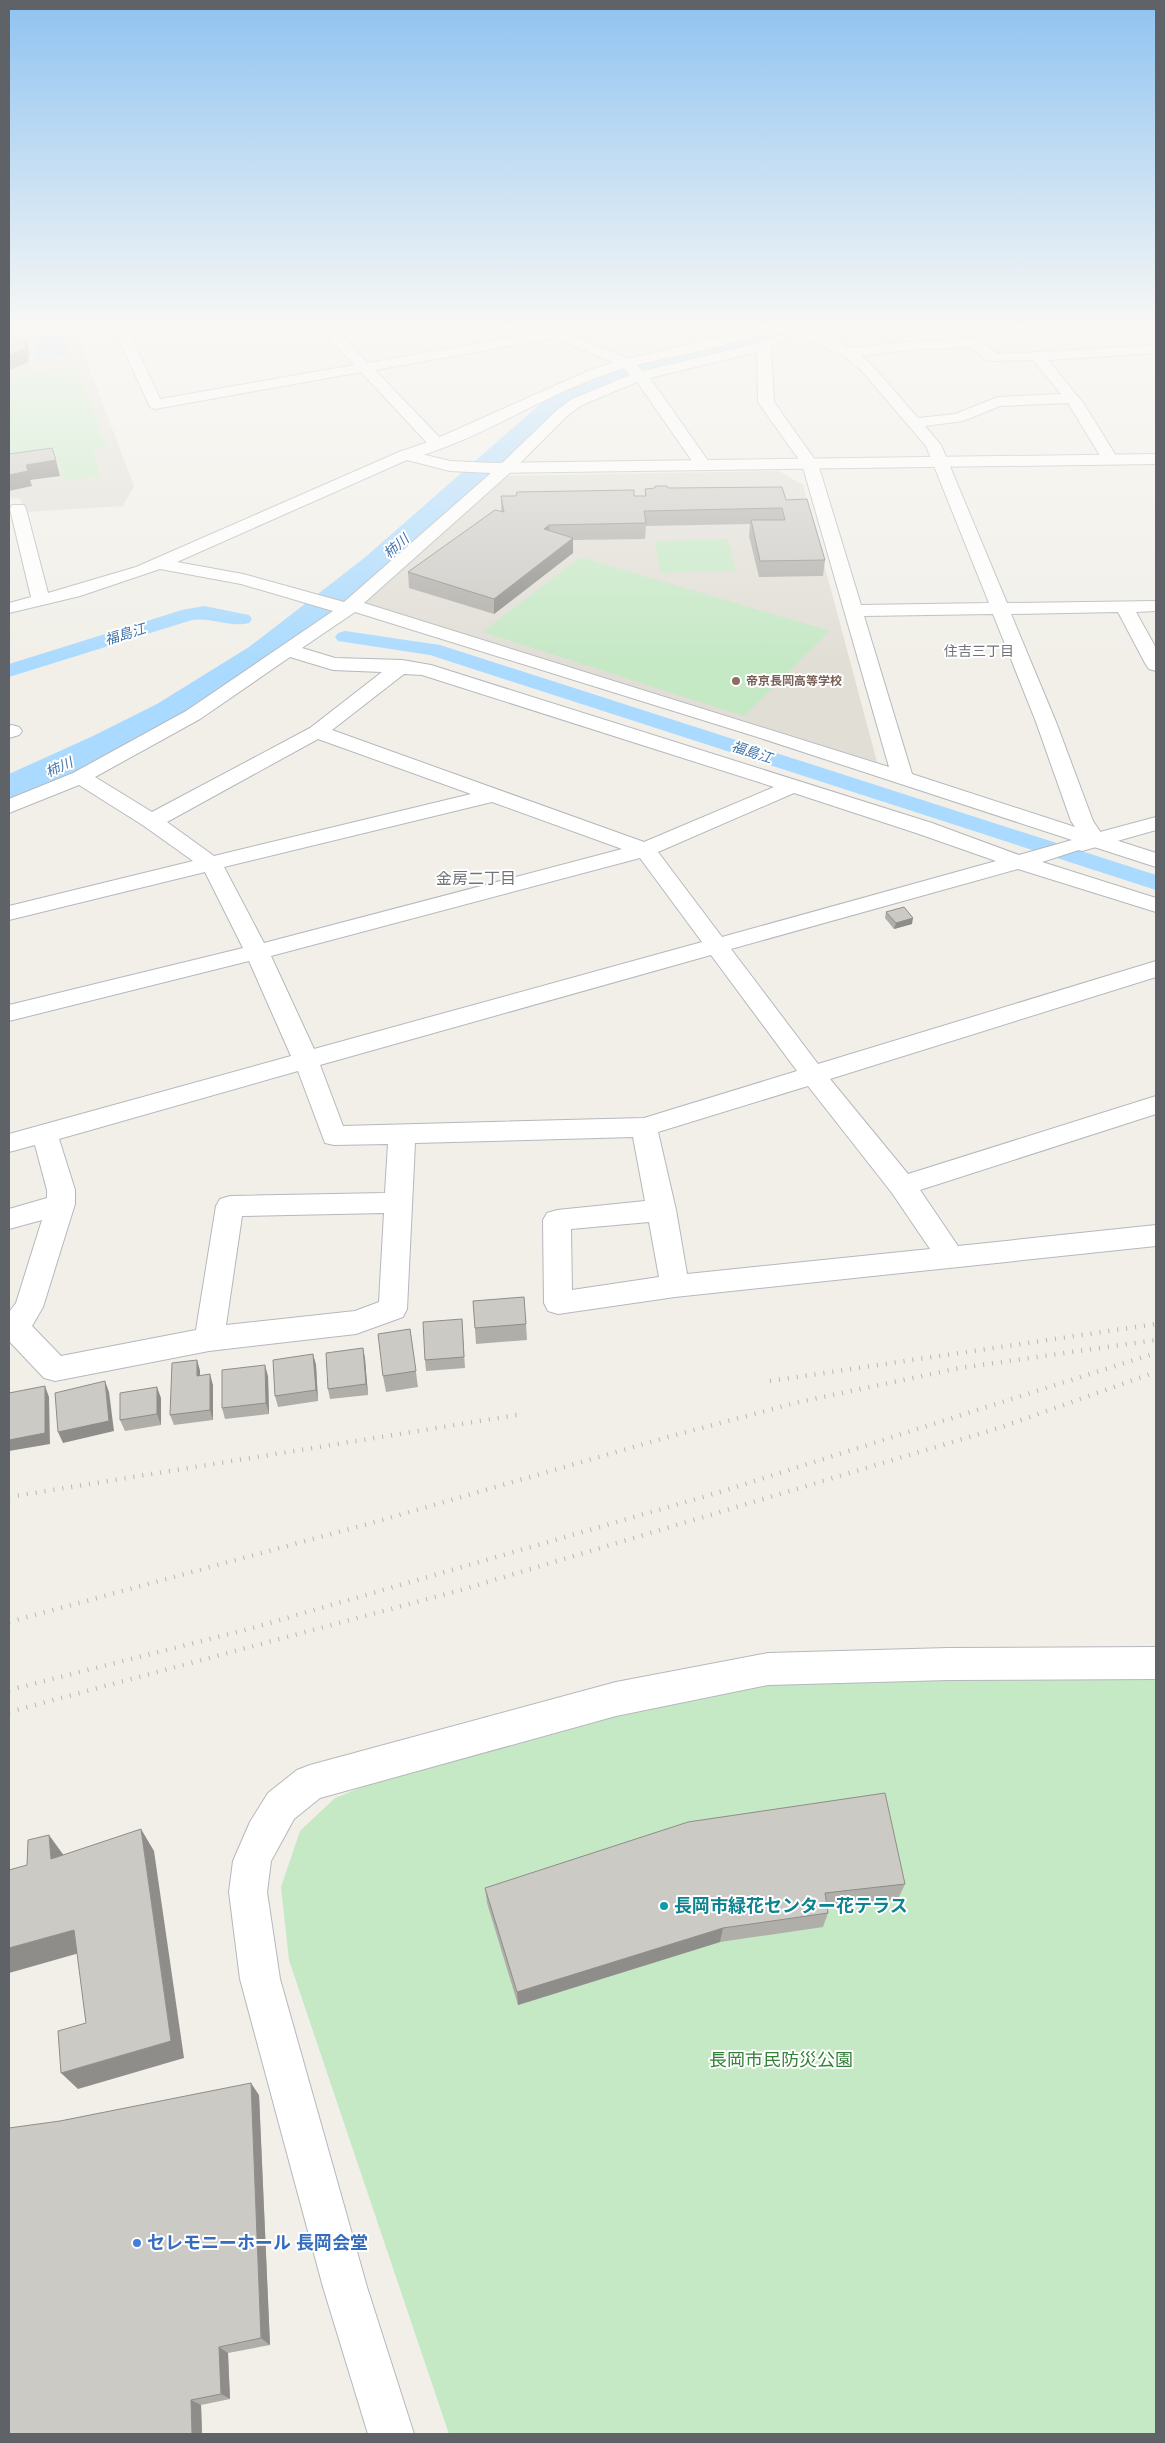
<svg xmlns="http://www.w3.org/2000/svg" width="1165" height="2443" font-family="Mulish,'Noto Sans JP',sans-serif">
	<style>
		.education { fill: #e1ded6 }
		.green { fill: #c5e8c5 }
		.water { fill: #aadaff }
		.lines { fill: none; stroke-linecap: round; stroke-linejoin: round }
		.canal { fill: #aadaff; fill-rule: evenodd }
		.river { fill: #aadaff; fill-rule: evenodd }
		.street-casing { stroke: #b5b8bc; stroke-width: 2 }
		.secondary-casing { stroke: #b6babf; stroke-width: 2 }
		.street { fill: #fff; fill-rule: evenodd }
		.secondary { fill: #fff; fill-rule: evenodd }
		.rail { stroke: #b6b7b8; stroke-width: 4.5; stroke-dasharray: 1 8; stroke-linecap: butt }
		.wall { fill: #afaea9 }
		.shaded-wall { fill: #8f8d8a }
		.building { fill: #cccac5; stroke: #8f8d8a }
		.education-dot { fill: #8d6e63; stroke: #fff; stroke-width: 2 }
		.culture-dot { fill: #0f9aa8; stroke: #fff; stroke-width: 2 }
		.shop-dot { fill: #3f7fe0; stroke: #fff; stroke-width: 2 }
		.labels { text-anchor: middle; stroke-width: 4; stroke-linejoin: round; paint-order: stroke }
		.far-education-label { font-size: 12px; font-weight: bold; fill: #785e54; stroke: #fff; text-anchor: start }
		.far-water-label { font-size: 14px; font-style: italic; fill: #4174aa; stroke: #fff }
		.far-neighbourhood-label { font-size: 14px; fill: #70757a; stroke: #fff }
		.neighbourhood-label { font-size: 16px; fill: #70757a; stroke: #fff }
		.near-culture-label { font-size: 18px; font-weight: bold; fill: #0d838f; stroke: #fff; text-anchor: start }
		.near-park-label { font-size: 18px; fill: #348238; stroke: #fff }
		.near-shop-label { font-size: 18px; font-weight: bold; fill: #366cbe; stroke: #fff; text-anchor: start }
	</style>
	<rect width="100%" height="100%" fill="#f1efe8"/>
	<path class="education" d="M74,328l60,158 -11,20 -99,6 -4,-14 -11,1v-163z
		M779,471l24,14 74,277 -522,-162 143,-124z"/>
	<path class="green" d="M78,367l29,81 -14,2 8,26 -35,5 -8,-22 -49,7v-91l15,-6 15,3z
		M728,539l8,32 -75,2 -6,-32z
		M580,557l250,74 -86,85 -261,-84z
		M906,1677l250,3v754h-707l-160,-474 -8,-73 19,-56 35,-33 65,-26 289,-77 98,-13z"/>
	<path class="water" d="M62,334l7,21 -30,4 -9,-21z"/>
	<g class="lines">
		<path class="canal" d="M204,606l45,9 3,4 -3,4c-18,5 -38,-6 -57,-3l-183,57v-13l173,-54z
			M345,631l95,14 716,230v15l-726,-235 -92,-14 -3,-4 3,-4z"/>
		<path class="river" d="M768,325h33c-19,28 -127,42 -162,54 -26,8 -50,20 -74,33 -95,86 -186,178 -292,252 -52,36 -107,67 -164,94 -32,15 -66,35 -100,43v-27l84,-38 64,-32 92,-57 114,-88 182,-159 29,-15 45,-18 106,-26z"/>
		<g class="street-casing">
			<path id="street" d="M112,325h14l34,74 194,-34 -37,-40h15l36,38 179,-32 -5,-6h14l5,6 71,29 11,11 116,-28 20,-8 5,1 2,3 -15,9 3,54 44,62 43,141 128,-2 -63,-157 -65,-76 -17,-14 -34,-17 -46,-11 -2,-3h24l34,8 31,15 55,-6 68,-3c11,2 16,14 27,15l155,-9v8l-108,7 36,44 34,55 -2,3h-12l-36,-59 -68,3 -37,15 -38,5 16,19 66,158 149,-2v10l-20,1 20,36v23l-7,-2 -3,-4 -28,-53 -107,2 45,108 37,99 10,15 53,17v14l-65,-21 -49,16 114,36v14l-138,-43 -287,80 87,115 338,-103v16l-326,102 78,95 248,-78v18l-236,76 38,56 198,-21v21l-481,51 -117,17 -10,-3 -4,-8 -1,-83 4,-7 10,-3 88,-9 -12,-64 -218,6 -8,166 -4,8 -47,17 -147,17 -154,30 -11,-3 -35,-37v-29l7,-9 26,-83 -33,9v-20l38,-11v-8l-12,-45 -26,7v-18l282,-78 -42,-95 -240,60v-16l234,-57 -38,-76 -196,48v-14l184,-45 -49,-35 -65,-41 -70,28v-14l64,-26 113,-62 147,-100 -92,-27 -81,-15 -80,27 -71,17v-10l22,-6 -21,-88 2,-4h12l2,4 22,84 88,-26 263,-115 6,-2 45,11 43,2 6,3 58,-56 15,-11 58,-24 -8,-9 -67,-28 -180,32 68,71 2,3 -2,3h-12l-70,-75 -206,37 -5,-2zM971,347l15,13 5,1 42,-1 28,34 -63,3 -43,17 -37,4 -47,-54 -10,-8 45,-6zM757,352l1,50 44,62 87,303 -525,-164 148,-132 55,-55 15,-11 55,-23 60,86h12l2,-3 -61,-87zM407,460l43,11 41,2 -147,129 -101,-28 -66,-12zM355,612l399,124 318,104 -53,15 -87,-32 -501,-158 -29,-5 -67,-2 -33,-10zM993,614l43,108 35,99 4,6 -163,-53 -48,-158zM290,657l43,13 49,2 -72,56 -158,84 -57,-35 105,-58zM404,674l18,1 352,112 -130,55 -312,-112zM318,739l153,55 -257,62 -47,-34zM794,793l122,40 80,28 -274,76 -64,-85zM492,802l130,47 -358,94 -40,-76zM640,858l62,84 -388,107 -43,-93zM711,955l86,116 -153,47 -301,8 -23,-61zM298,1071l27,72 9,2 54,-1 -3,49 -155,3 -10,3 -4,7 -20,124 -135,26 -29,-30 11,-19 32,-103v-14l-16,-51zM808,1086l84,107 38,56 -243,25 -11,-64 -18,-78zM384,1213l-5,89 -24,9 -129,14 16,-109zM649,1222l10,55 -87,13 -1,-61z
				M12,725l7,2 3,4 -3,4 -10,3v-12z
				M1156,1647v32l-208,1 -180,5 -152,31 -296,82 -26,21 -23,42 -4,31 13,87 87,308 47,147h-46l-45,-147 -83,-308 -11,-87 4,-31 17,-39 18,-29 29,-23 13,-5 306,-83 152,-29 180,-5z"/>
		</g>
		<g class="secondary-casing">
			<path id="secondary" d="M752,325h19c-13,17 -113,34 -138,41 -79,20 -148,74 -228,94l-8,-5 2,-3 32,-11 159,-71 32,-10 109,-26z
				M1156,454v10l-663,9 -8,-5 8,-5z
				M1156,817v13l-74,21 -8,-2 -3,-5 3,-5z"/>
		</g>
		<use href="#street" class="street"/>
		<use href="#secondary" class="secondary"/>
		<path class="rail" d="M770,1381l386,-57
			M9,1497l508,-82
			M9,1622l366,-100 293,-85 131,-35 161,-34 196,-28
			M9,1690l240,-61 471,-137 436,-139
			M9,1712l452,-122 538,-162 157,-56"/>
	</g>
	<path class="wall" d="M668,488l118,12 39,60 -2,16 -64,1 -10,-41 1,-12 -104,2 -1,13 -72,1v13l-79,61 -85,-26 -1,-16 93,-61v-15h144v-7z
		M886,912l26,12 -18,5 -9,-11z
		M473,1301l53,23 1,16 -51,4z
		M462,1319l3,49 -39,3 -1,-11z
		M410,1329l8,58 -32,5 -3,-16z
		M363,1348l2,11 3,36 -38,4 -2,-10z
		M313,1354l3,11 2,36 -40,6 -3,-11z
		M197,1360l3,11v4l13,10v35l-39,5 -4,-10z
		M268,1376l1,38 -44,5 -3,-11z
		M161,1398v27l-36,6 -5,-11z
		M905,1884l-7,15 -71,8 1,6 -5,14 -103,15 -202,63 -31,-102 -2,-15z
		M259,2095l11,250 -42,8 2,46 -29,6 1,29h-193z"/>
	<path class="shaded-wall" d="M27,341l3,14 -2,1 1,6 -20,8v-15l14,-12z
		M56,460l4,16 -30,4 2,6 -23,5v-16l17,-10z
		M549,525l1,15 -6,-11z
		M573,538v15l-79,61v-15z
		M913,918l-1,6 -18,5 2,-6z
		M363,1348l2,11 3,36 -2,-11z
		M313,1354l3,11 2,36 -2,-11z
		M197,1360l3,11v16l-3,-11z
		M265,1365l3,11 1,38 -3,-11z
		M210,1374l3,11v35l-3,-10z
		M105,1381l4,11 5,39 -51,12 -5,-11z
		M45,1386l4,11 1,47 -41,7v-11z
		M157,1387l4,11v27l-4,-11z
		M141,1829l13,22 30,207 -106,31 -17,-16 110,-32z
		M49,1835l16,22 -14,2z
		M723,1928l-3,14 -202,63 -1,-13z
		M74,1930l16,20 -81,23v-25z
		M251,2083l8,12 11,250 -9,-7z
		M219,2347l9,6 2,46 -9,-5z
		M191,2400l10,5 1,29h-10z"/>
	<path class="building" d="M9,334l18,7 -4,2 3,5 -17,7z
		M52,448l4,12 -30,5 2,6 -19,4v-21z
		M655,486h12l1,2 114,-1 4,13 21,-1 18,61 -65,1 -9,-41h34l-3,-12 -138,3 2,12 -97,2 -5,4 29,9 -79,61 -86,-27 87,-62 9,2 -3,-16h15l1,-4 117,-2v6h12l-1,-7 10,-1z
		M904,907l9,11 -17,5 -10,-11z
		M524,1297l2,27 -51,4 -2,-27z
		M462,1319l2,38 -39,3 -2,-38z
		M410,1329l6,42 -33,5 -5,-42z
		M363,1348l3,36 -38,5 -2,-36z
		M313,1354l3,36 -41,6 -2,-36z
		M197,1360v16l13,-2v36l-40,5 2,-52z
		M265,1365l1,38 -44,5v-38z
		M105,1381l4,40 -51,11 -3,-39z
		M45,1386v47l-36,7v-47z
		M157,1387v27l-37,6v-27z
		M885,1793l20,91 -80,9 3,20 -105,15 -206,64 -32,-104 203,-66z
		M141,1829l30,212 -110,32 -3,-42 28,-8 -12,-93 -65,18v-78l18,-5 1,-25 21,-5 2,24z
		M251,2083l10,255 -42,9 2,47 -30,6 1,34h-183v-306l51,-7z"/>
	<linearGradient id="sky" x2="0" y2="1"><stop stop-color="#8fc3f1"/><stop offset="0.49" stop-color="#f9f8f5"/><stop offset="1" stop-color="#f9f8f5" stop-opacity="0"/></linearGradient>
	<rect width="1165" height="667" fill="url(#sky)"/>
	<circle class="education-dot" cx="736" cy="681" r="5"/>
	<circle class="culture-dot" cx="664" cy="1906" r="5"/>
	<circle class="shop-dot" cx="137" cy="2243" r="5"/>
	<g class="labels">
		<g class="far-education-label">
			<text x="746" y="685">帝京長岡高等学校</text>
		</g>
		<g class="far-water-label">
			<text transform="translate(396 546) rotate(-41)" y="5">柿川</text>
			<text transform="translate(125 634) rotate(-17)" y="5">福島江</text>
			<text transform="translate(752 752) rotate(18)" y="5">福島江</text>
			<text transform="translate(59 767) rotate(-24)" y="5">柿川</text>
		</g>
		<g class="far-neighbourhood-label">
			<text x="979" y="656">住吉三丁目</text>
		</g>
		<g class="neighbourhood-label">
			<text x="476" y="884">金房二丁目</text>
		</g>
		<g class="near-culture-label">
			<text x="674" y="1912">長岡市緑花センター花テラス</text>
		</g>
		<g class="near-park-label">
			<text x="781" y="2066">長岡市民防災公園</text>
		</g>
		<g class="near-shop-label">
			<text x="147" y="2249">セレモニーホール 長岡会堂</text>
		</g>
	</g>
	<rect width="1165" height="2443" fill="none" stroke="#5f6368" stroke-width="20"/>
</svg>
